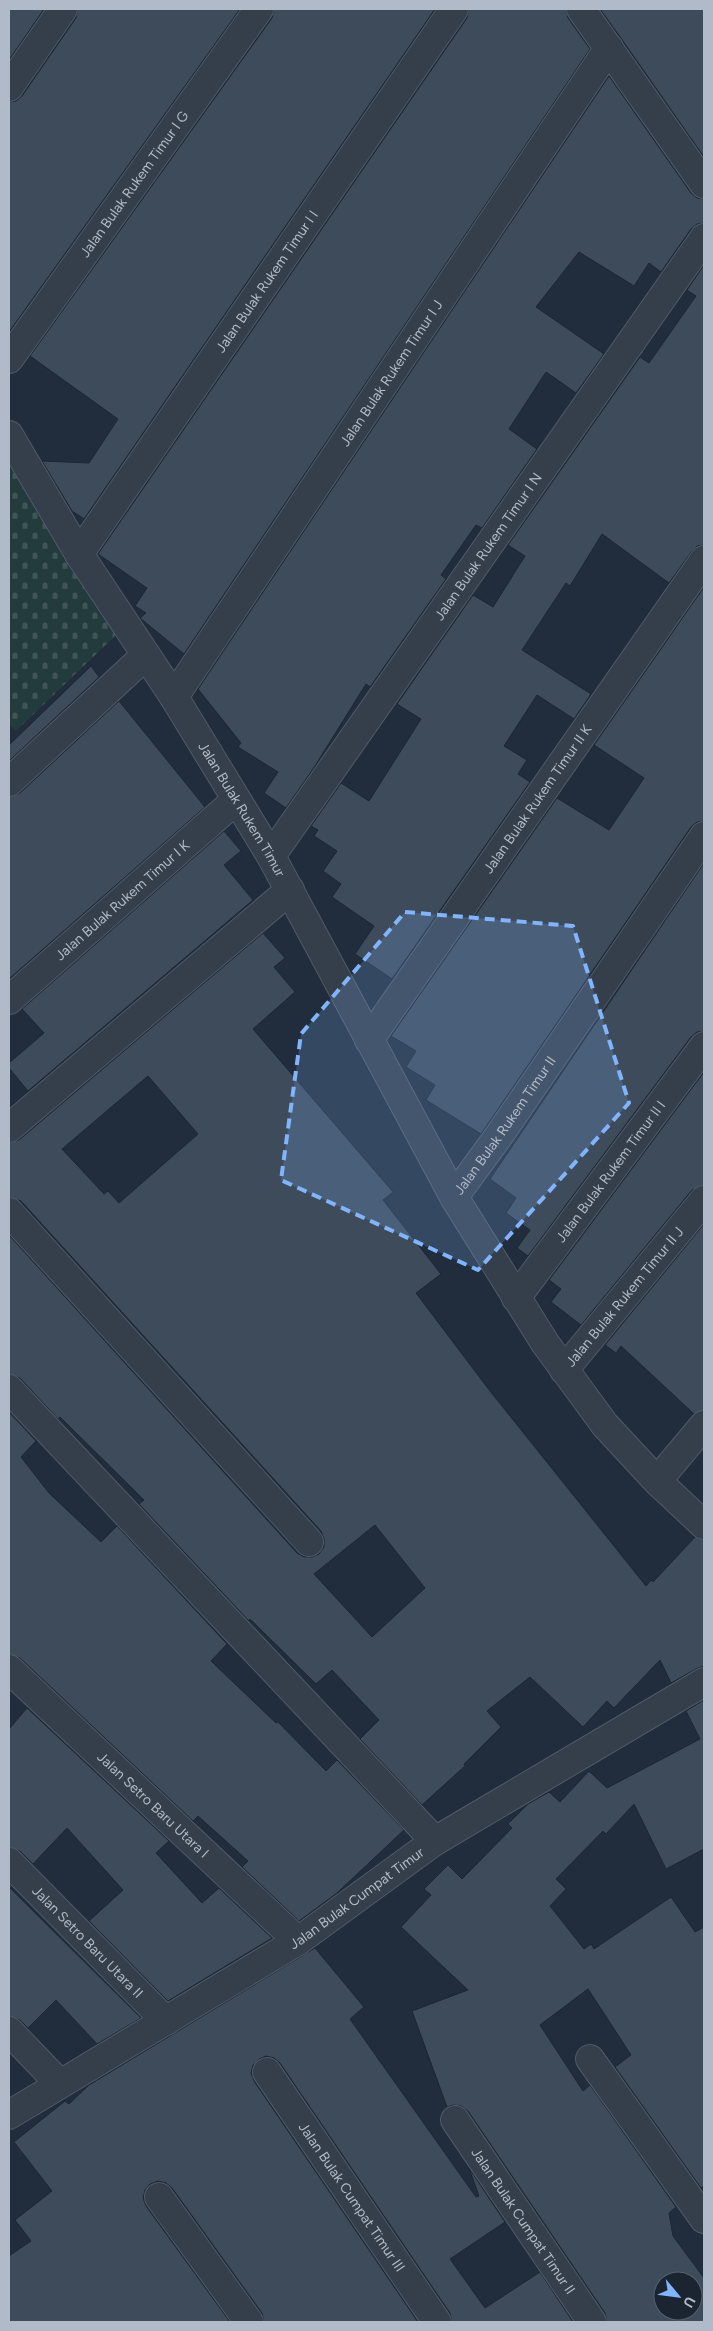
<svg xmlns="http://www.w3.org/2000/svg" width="713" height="2331" font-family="Figtree,sans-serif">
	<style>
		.cemetery { fill: url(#cemetery-stones) }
		.building { fill: #3d4b5b; stroke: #1d2633; fill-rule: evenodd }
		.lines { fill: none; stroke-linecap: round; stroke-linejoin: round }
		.street-casing { stroke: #515a67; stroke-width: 30 }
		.street { stroke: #353f4c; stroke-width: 28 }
		.marked { fill: #82b4fb; fill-opacity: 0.2; stroke: #82b4fb; stroke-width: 4; stroke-dasharray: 10 6; stroke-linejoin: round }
		.labels { text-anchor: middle; stroke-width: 4.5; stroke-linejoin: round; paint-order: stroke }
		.street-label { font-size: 14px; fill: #b1bac8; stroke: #1b2431 }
	</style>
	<defs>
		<pattern id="cemetery-stones" width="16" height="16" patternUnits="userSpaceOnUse" patternTransform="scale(1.25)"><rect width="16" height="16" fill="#233b3d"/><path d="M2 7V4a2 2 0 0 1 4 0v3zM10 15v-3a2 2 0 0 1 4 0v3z" fill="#415558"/></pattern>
	</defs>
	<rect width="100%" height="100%" fill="#212d3c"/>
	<path class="cemetery" d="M9,464l107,171 -100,96 -7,-7z"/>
	<path class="building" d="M9,9h35l-35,51z
		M78,9h162l-231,323v-230l7,-1 6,-5 54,-78z
		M274,9h161l-351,510 -12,-8 -30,-50 47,2 29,-44 -88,-63 242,-338z
		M469,9h97l2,9 22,31 -406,605 -44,-36 6,-5 -11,-7 12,-18 -49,-34 369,-536z
		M600,9h104v148l-81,-116z
		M609,76l82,117 6,5 7,1v24l-7,1 -6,5 -30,43 -12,-9 -15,23 -55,-34 -43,55 68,47 -28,39 -30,-21 -37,57 28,20 -55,79 -6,-3 -35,50 5,4 -76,108 -4,-3 -51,82 -29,42 -22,-15 14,-21 -40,-25 3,-4 -43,-54z
		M704,265v280l-7,1 -5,5 -23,32 -67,-49 -32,52 -4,-3 -44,67 69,44 -17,25 -37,-24 -33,51 23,14 -9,14 12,8 -138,197 -37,-25 19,-28 -42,-29 9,-13 -18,-13 14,-20 -23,-15 4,-6 -7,-4 30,-43 28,18 52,-82 -24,-15 76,-109 20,12 32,-51 -17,-11 132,-188 9,6 47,-67 -9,-6z
		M704,587v234l-7,1 -6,5 -210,307 -55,-34 9,-15 -29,-18 10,-16 -25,-15 166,-238 52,32 35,-52 -50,-33z
		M91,666l8,11 -90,84v-16z
		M119,701l86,106 -196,172v-182l11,-4z
		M224,831l17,20 -17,14 29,35 -225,191 -19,-23v-5l35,-30 -22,-24z
		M704,863v168l-7,1 -6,5 -163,219 -11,-8 13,-18 -24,-17 10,-15 -26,-19z
		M263,933l22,25 -11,9 21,25 -42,37 140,163 -10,8 58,74 -25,19 74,98 156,195 5,-6 2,2 42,-45 9,3v126l-8,3 -25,14 -11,-23 -46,48 -7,-7 -24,26 -53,-50 -43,34 14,16 -37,37 1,2 -43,39 -62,-66 19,-19 -47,-50 -16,14 -66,-65 -1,2 -110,-117 5,-4 -84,-83 -2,2 -38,-41 -11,-4v-139l288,318 7,4h8l7,-3 5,-7v-8l-3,-8 -300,-330 -12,-4v-54l10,-3zM148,1076l50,58 -79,69 -11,-12 -4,3 -42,-45zM375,1525l50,63 -53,49 -58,-63z
		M704,1072v113l-12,5 -111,135 -30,-23 10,-13 -12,-9z
		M704,1224v186l-10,4 -73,-68 -5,7 -11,-8z
		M9,1412l27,29 -15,16 28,36 52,49 16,-16 110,118 -16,17 65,62 2,-1 48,49 11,-11 67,70 -67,63 -38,28 -57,-54 6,-6 -50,-45 -5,5 -173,-163 -11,-4z
		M704,1700v149l-38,20 -32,-65 -28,30 -3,-3 -47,48 10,10 -16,17 34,43 7,-5 3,5 77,-52 24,35 9,-5v259l-3,2 -86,-121 16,-12 -43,-66 -48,36 43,66 7,-6 86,122 -7,6 4,23 31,42v44h-97l-2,-9 -137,-202 -7,-5 -8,-1 -6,2 -35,-96 56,-21 -67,-63 30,-32 -7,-6 24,-24 14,14 50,-51 -4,-4 20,-20 21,-12 11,10 29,-31 18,17 93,-49 -14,-28zM663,2281h30v30h-30z
		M27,1708l142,133 -13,12 46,50 17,-15 53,50 -104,63 -79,-80 34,-31 -56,-62 -34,36 -13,-13 -11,-4v-118z
		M9,1884l3,3 -2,1 131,130 -44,26 -41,-44 -28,28 -8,-8 -11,-4z
		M315,1948l49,59 -14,12 126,178 3,-1 -10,-28 36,54 -55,37 35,49 55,-36 33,50h-121l-2,-9 -170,-250 -6,-5 -8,-2 -7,3 -6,6 -2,8 3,8 164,241h-154l-2,-9 -90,-125 -6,-5 -8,-2 -8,3 -5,6 -2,8 3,8 84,116h-221v-66l22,-15 -16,-21 37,-29 -38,-49 51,-41 4,3 20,-19z"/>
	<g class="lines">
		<g class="street-casing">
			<g id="street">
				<path d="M581,9l123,175"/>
				<path d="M9,87l54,-78"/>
				<path id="s1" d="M9,359l250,-350"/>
				<path id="s2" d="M9,435l70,119 95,143 97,159 183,341 91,146 60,82 52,56 47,44"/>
				<path id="s3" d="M79,554l375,-545"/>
				<path id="s4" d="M174,697l435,-649"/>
				<path d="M9,782l137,-127"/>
				<path id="s5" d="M271,856l433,-618"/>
				<path id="s6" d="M9,1000l227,-200"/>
				<path id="s7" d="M369,1040l335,-480"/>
				<path d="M9,1128l281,-238"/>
				<path id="s8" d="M454,1197l46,-63 204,-298"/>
				<path d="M9,1212l300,330"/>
				<path id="s9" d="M516,1298l188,-252"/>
				<path id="s10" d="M564,1370l140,-170"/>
				<path d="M9,1389l426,452"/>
				<path d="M657,1481l47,-56"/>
				<path id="s11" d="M9,1669l289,272"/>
				<path id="s12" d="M9,1862l157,159"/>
				<path d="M9,2031l51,53"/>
				<path d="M590,2059l114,160"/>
				<path id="s13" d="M267,2072l170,250"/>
				<path id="s14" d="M9,2115l289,-174 137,-100 269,-159"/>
				<path id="s15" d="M455,2120l137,202"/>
				<path d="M159,2197l90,125"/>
			</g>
		</g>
		<use href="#street" class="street"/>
	</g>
	<path class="marked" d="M405,912l168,14 56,177 -151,167 -197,-90 20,-146z"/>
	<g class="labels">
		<g class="street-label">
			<text dy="5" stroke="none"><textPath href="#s1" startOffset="215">Jalan Bulak Rukem Timur I G</textPath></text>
			<text dy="5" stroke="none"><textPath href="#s3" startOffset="331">Jalan Bulak Rukem Timur I I</textPath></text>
			<text dy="5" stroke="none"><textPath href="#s4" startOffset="390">Jalan Bulak Rukem Timur I J</textPath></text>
			<text dy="5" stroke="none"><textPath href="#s5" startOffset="378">Jalan Bulak Rukem Timur I N</textPath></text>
			<text dy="5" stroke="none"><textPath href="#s7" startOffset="294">Jalan Bulak Rukem Timur II K</textPath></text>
			<text dy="5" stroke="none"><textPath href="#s2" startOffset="441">Jalan Bulak Rukem Timur</textPath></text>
			<text dy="5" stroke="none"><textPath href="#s6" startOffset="151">Jalan Bulak Rukem Timur I K</textPath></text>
			<text dy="5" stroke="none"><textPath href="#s8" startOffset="88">Jalan Bulak Rukem Timur II</textPath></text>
			<text dy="5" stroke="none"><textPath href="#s9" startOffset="158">Jalan Bulak Rukem Timur II I</textPath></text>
			<text dy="5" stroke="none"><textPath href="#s10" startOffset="95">Jalan Bulak Rukem Timur II J</textPath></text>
			<text dy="5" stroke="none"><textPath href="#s11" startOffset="198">Jalan Setro Baru Utara I</textPath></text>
			<text dy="5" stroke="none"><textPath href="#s14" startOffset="410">Jalan Bulak Cumpat Timur</textPath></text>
			<text dy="5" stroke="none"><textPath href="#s12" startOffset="112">Jalan Setro Baru Utara II</textPath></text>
			<text dy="5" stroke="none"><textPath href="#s13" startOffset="151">Jalan Bulak Cumpat Timur III</textPath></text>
			<text dy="5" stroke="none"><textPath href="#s15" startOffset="122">Jalan Bulak Cumpat Timur II</textPath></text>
		</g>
	</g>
	<rect width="713" height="2331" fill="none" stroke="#b1bac8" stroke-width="20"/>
	<g transform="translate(678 2296) rotate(119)"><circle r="24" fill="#1b2431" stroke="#57606d"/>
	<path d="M0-4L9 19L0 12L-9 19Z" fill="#82b4fb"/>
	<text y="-8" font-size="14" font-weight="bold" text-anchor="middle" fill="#b1bac8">U</text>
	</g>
</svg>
